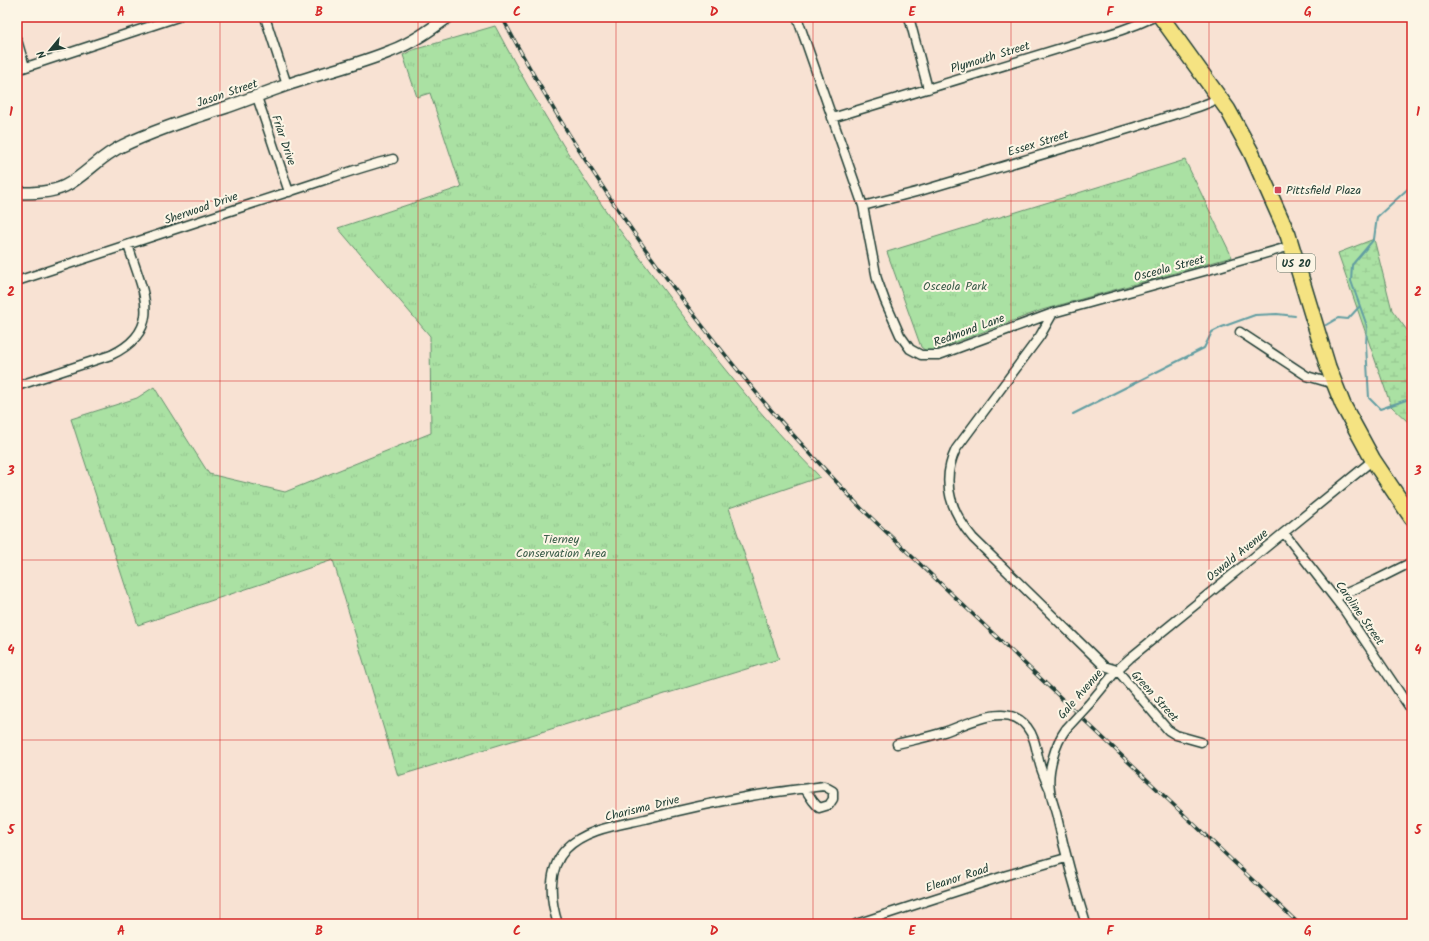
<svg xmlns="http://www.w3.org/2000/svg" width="1429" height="941" font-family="Kalam,sans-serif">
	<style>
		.grass { fill: url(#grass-tufts); stroke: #648f6c }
		.wetland { fill: url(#wetland-marsh); stroke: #648f6c }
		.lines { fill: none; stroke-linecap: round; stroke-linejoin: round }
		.stream { stroke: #629ea2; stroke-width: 2 }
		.street-casing { stroke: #1f3d34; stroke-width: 11 }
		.secondary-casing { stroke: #1f3d34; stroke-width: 14 }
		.highway-casing { stroke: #1f3d34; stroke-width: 18 }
		.street { stroke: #fcf5e5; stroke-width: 8 }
		.secondary { stroke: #fcf5e5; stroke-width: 11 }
		.highway { stroke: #f5e382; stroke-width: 15 }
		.rail-casing { stroke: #1f3d34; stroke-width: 3.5 }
		.rail { stroke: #fcf5e5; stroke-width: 2; stroke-dasharray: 6; stroke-linecap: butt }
		.street-bridge-casing { stroke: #1f3d34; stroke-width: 11; stroke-linecap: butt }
		.street-bridge { stroke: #fcf5e5; stroke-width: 8 }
		.grid { fill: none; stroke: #d62828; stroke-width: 1; stroke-opacity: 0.55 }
		.poi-dot { fill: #d1495b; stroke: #fcf5e5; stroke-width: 1.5 }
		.labels { text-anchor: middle; stroke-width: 4; stroke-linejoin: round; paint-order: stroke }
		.shield { fill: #fcf5e5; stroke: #617469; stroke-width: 1 }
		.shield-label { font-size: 11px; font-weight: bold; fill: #1f3d34 }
		.street-label { font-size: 12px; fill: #1f3d34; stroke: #fcf5e5 }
		.poi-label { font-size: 12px; fill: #1f3d34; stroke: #fcf5e5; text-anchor: start }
		.park-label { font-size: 12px; fill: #3b5e4a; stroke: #fcf5e5 }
		.neatline { fill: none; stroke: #d62828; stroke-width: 1.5 }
		.grid-label { font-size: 13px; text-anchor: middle; font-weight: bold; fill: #d62828 }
	</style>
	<defs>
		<pattern id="grass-tufts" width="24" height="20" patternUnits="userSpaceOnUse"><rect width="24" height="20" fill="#aae1a3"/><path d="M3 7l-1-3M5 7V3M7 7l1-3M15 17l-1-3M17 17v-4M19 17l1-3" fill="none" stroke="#92c28d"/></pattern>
		<pattern id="wetland-marsh" width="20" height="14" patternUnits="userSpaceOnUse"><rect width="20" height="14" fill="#aae1a3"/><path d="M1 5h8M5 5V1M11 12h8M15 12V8" fill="none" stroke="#92c28d"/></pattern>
	</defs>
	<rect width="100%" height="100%" fill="#f8e2d3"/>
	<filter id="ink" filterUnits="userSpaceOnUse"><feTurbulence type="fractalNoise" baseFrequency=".025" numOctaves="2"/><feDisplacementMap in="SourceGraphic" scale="8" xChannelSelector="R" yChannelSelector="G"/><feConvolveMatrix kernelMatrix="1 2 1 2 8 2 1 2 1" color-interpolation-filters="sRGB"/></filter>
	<g filter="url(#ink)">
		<path class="grass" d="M495,26c29,55 60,108 94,160 23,35 49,69 74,103 49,66 100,130 157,188l-91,31 50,151 -381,117 -65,-216 -195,65 -67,-206 66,-21 17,-11 55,87 76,18 146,-59 -1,-97 -92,-108 123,-41 -31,-94 -13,4 -14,-42 10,-5z
			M1185,160l47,97 -190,53 -110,41h-6l-5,-4 -34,-95z"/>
		<path class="wetland" d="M1374,239l18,71 20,27v85h-4l-17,-16 -53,-153z"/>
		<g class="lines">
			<path class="stream" d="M1412,185l-35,32 -3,22 -22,26 -1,16 16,45 -1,19 3,53 11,11 32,-11
				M1326,325l12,-7 10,1 11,-12
				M1073,414l131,-66 8,-16 10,-5 33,-12 22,-1 18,2"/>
			<g class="street-casing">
				<path id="street" d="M265,17l22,68
					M797,17l66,189 14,73 8,22 15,34 10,14 11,6h18l114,-42 -13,23 -84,113c-16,33 -5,63 17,89l131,128 13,4
					M909,17l19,72
					M17,40l8,27
					M17,70l161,-53
					M257,97l32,95
					M832,118l252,-77c25,-6 47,-13 70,-24
					M863,206l57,-15 215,-64 63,-20 13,-5 7,-6
					M17,281c90,-29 181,-60 271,-89 35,-11 69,-24 105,-33
					M1053,313l166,-46 72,-21
					M1240,332l67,44 27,8
					M17,386l94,-31c55,-26 31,-65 17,-110
					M1284,533l60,77 68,101
					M1335,598l41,-18 36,-18
					M1117,670l51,60 8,5 25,7
					M1089,704l28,-34 13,-12 243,-198
					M1066,729c-11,15 -19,42 -16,61 1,9 5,18 7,27 8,36 18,72 29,107
					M897,744c16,-4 32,-7 47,-12 24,-8 64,-31 83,-5 8,10 9,22 12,34 2,10 7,20 11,29
					M558,924c-8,-24 -11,-55 8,-75 19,-20 53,-24 79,-30 35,-9 71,-17 106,-23 24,-4 49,-7 73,-10l9,5v8l-4,6 -10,3 -6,-7 -8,-12
					M856,924l151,-49 59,-17"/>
			</g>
			<g class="secondary-casing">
				<path id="secondary" d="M17,193c15,0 34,0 48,-7 20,-10 35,-30 57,-40 33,-16 70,-28 105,-39 20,-7 40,-15 60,-22 34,-12 70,-20 104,-34 21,-8 39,-21 57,-34"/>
			</g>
			<g class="highway-casing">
				<path id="highway" d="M1161,17l67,93 23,42 37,83 40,132 15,38 30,55 39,58"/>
			</g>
			<use href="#street" class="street"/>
			<use href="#secondary" class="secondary"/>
			<use href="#highway" class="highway"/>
			<g class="rail-casing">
				<path id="rail" d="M502,17c72,137 162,266 262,385 31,36 64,71 97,106l438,416"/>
			</g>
			<use href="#rail" class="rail"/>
			<g class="street-bridge-casing">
				<path id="street-bridge" d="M1066,729l23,-25"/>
			</g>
			<use href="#street-bridge" class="street-bridge"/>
		</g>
	</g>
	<path class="grid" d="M220,17v907M418,17v907M616,17v907M813,17v907M1011,17v907M1209,17v907M17,201h1395M17,381h1395M17,560h1395M17,740h1395"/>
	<rect class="poi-dot" x="1274" y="186" width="8" height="8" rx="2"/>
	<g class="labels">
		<rect class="shield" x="1277" y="254" width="38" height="18" rx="3"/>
		<g class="shield-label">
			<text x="1296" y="267">US 20</text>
		</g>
		<g class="street-label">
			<text transform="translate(990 57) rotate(-17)" y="4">Plymouth Street</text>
			<text transform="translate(227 93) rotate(-19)" y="4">Jason Street</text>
			<text transform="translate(284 140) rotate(71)" y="4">Friar Drive</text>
			<text transform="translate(1038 143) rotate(-17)" y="4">Essex Street</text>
			<text transform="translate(201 208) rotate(-19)" y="4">Sherwood Drive</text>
			<text transform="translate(1169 268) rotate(-15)" y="4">Osceola Street</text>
			<text transform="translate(969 330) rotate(-20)" y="4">Redmond Lane</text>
			<text transform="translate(1237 555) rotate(-39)" y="4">Oswald Avenue</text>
			<text transform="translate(1360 613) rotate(55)" y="4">Caroline Street</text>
			<text transform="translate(1080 694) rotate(-49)" y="4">Gale Avenue</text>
			<text transform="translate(1155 696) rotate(48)" y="4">Green Street</text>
			<text transform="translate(642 808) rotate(-14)" y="4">Charisma Drive</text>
			<text transform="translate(957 878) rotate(-18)" y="4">Eleanor Road</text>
		</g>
		<g class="poi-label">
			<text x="1286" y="194">Pittsfield Plaza</text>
		</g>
		<g class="park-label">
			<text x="955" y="290">Osceola Park</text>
			<text x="561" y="543">Tierney<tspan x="561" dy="14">Conservation Area</tspan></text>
		</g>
	</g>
	<rect width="1429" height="941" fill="none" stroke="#fcf5e5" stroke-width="44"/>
	<g transform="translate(50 50) rotate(241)" stroke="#fcf5e5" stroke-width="3" paint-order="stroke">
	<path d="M0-3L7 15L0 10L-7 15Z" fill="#1f3d34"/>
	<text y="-6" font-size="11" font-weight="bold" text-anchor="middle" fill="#1f3d34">N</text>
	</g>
	<rect x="22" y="22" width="1385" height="897" class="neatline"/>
	<g class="grid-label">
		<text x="121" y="16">A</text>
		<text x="319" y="16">B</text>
		<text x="517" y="16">C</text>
		<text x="714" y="16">D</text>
		<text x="912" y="16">E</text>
		<text x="1110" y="16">F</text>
		<text x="1308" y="16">G</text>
		<text x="11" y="116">1</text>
		<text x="1418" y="116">1</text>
		<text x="11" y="296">2</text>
		<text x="1418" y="296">2</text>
		<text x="11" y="475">3</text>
		<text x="1418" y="475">3</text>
		<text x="11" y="654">4</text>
		<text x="1418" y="654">4</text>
		<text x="11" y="834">5</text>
		<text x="1418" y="834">5</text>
		<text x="121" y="935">A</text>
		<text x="319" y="935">B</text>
		<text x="517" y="935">C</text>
		<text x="714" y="935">D</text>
		<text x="912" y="935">E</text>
		<text x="1110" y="935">F</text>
		<text x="1308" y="935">G</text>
	</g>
</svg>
